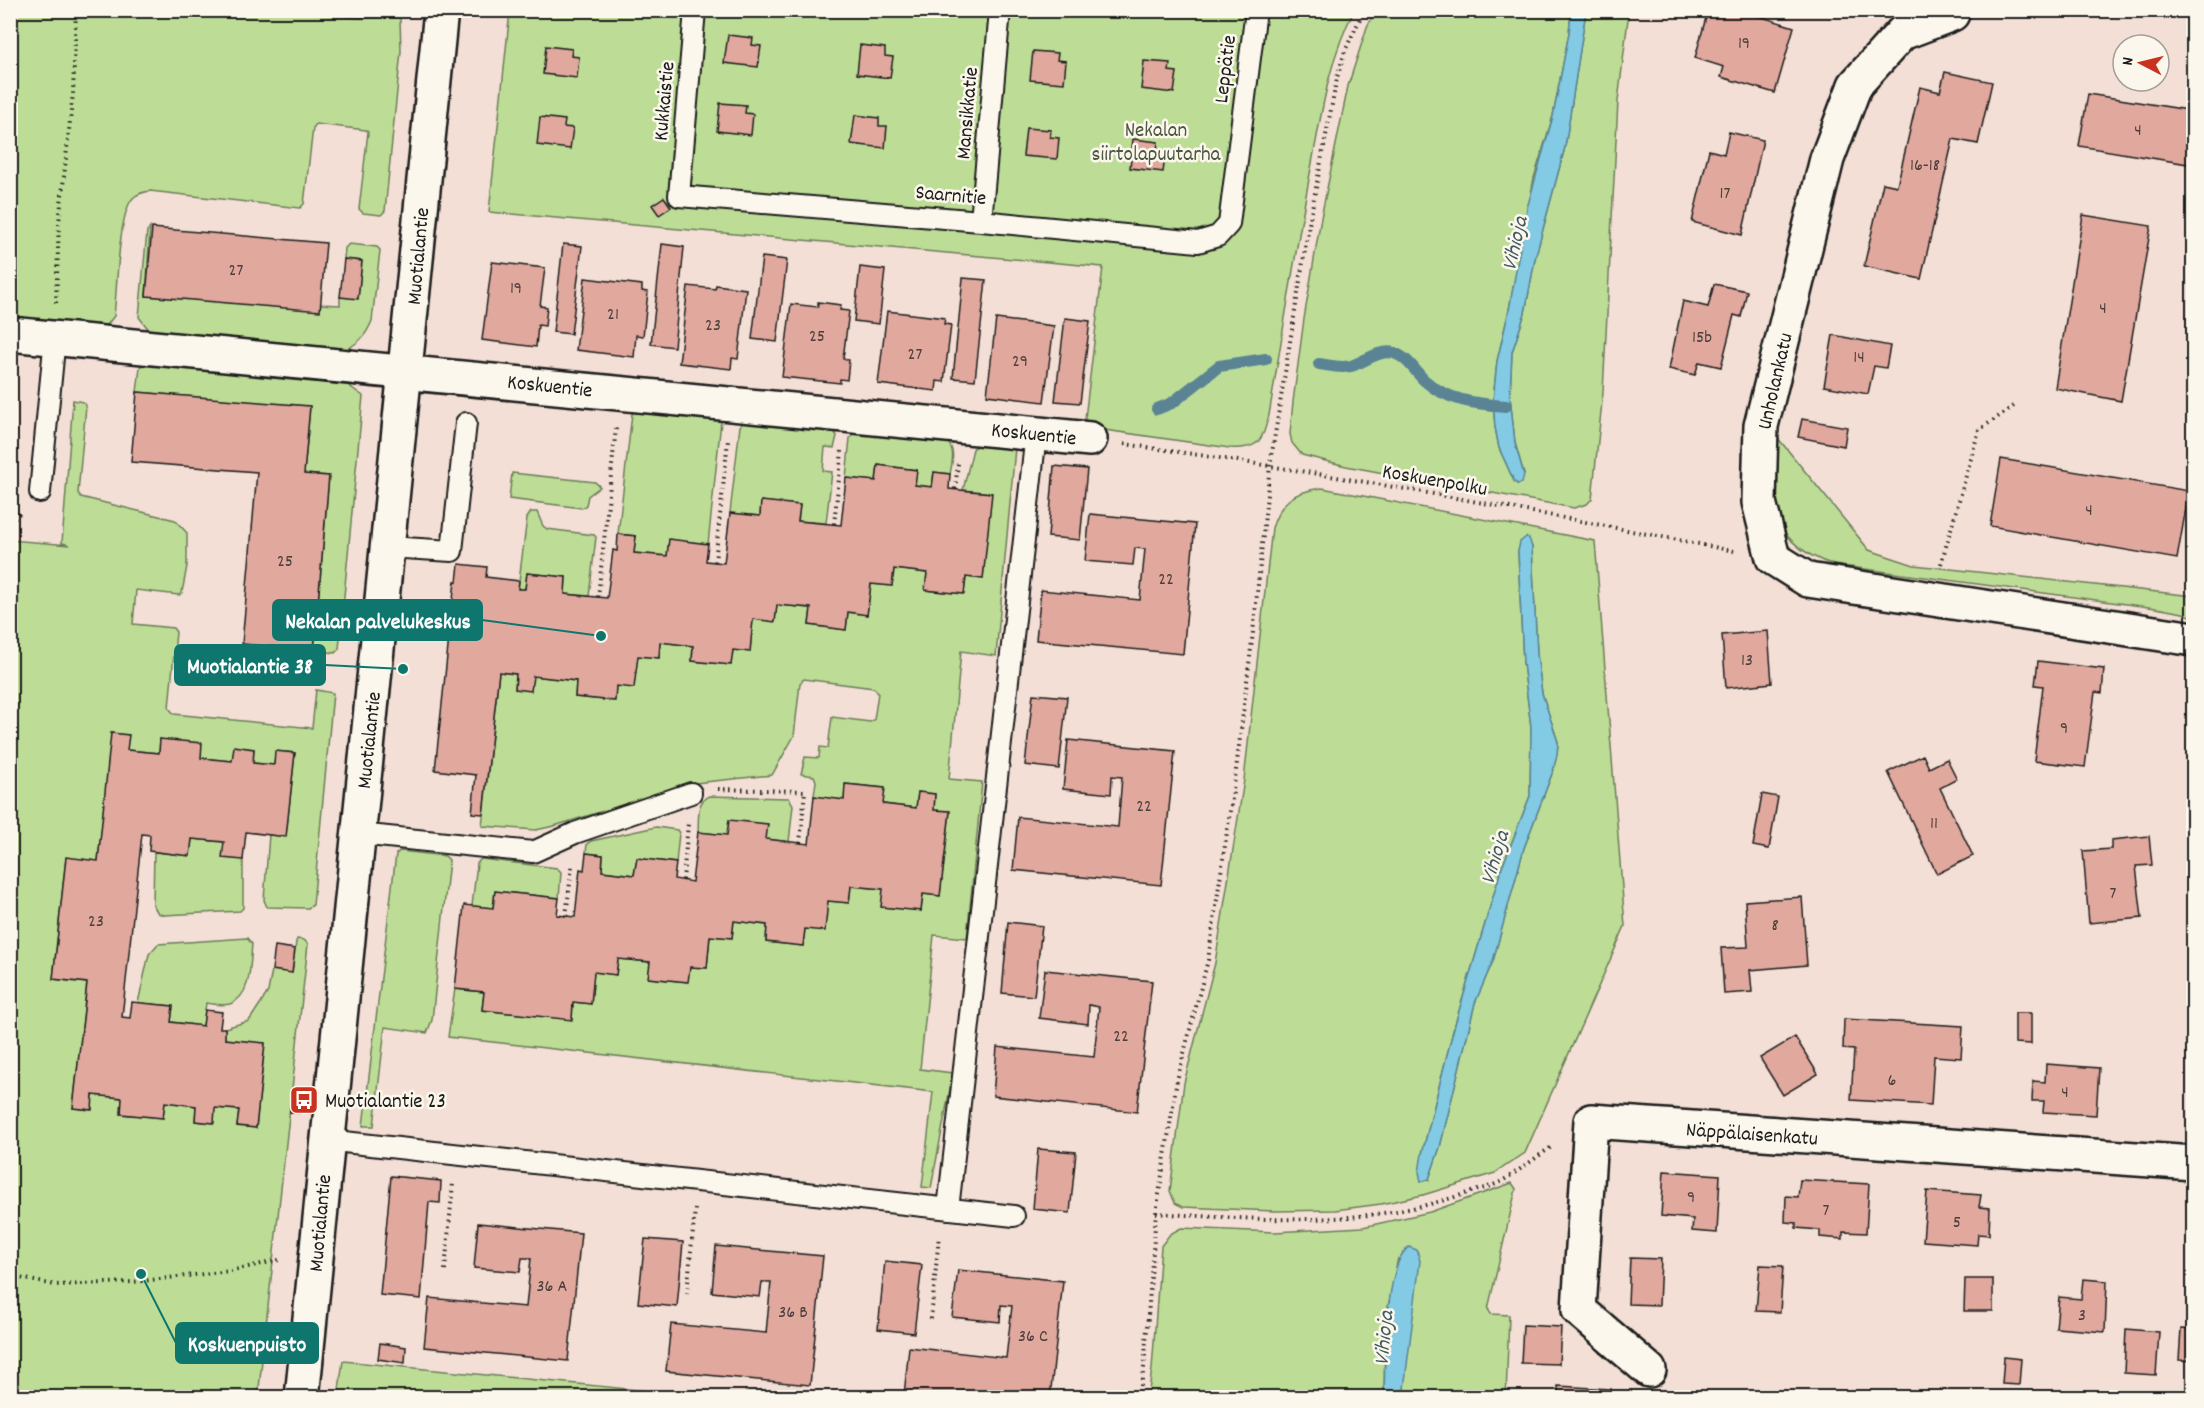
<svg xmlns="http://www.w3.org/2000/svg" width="2204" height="1408" font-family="Dekko,sans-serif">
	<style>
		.green { fill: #bddd96; stroke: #6c7c59; stroke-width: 1.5; fill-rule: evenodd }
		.water { fill: #83cae4; stroke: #5a8494; stroke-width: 1.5 }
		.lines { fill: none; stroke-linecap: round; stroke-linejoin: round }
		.stream { stroke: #5a8494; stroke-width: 12 }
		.building { fill: #e1a89e; stroke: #1c1c1c; stroke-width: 1.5 }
		.lane-casing { stroke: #1c1c1c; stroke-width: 24 }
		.street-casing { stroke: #1c1c1c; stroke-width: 38 }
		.secondary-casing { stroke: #1c1c1c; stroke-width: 38 }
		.path { stroke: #1c1c1c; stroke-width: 4; stroke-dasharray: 1.5 4.5; stroke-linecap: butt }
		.lane { stroke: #fbf7ec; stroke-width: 20 }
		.street { stroke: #fbf7ec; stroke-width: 33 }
		.secondary { stroke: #fbf7ec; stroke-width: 33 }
		.labels { text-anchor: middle; stroke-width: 5; stroke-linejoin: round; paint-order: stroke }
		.number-label { font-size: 18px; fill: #4d3f3c }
		.street-label { font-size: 21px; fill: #1c1c1c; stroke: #fbf7ec }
		.park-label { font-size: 21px; fill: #4c5641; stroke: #fbf7ec }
		.poi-label { font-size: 21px; fill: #1c1c1c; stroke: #fbf7ec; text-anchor: start }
		.water-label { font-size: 22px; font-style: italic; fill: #405962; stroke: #fbf7ec }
		.leader { fill: none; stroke: #0f766e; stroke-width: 2 }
		.callout-dot { fill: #0f766e; stroke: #fbf7ec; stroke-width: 2 }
		.callout { fill: #0f766e; stroke: #0f766e; stroke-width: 2 }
		.callout-label { font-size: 22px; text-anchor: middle; font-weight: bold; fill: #fff }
	</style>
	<rect width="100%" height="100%" fill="#f3dfd5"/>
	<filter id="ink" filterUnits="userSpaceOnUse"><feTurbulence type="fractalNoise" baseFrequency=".0167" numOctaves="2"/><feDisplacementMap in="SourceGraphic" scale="12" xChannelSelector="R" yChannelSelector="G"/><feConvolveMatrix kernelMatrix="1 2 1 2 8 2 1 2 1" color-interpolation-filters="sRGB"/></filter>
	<g filter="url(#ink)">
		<path class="green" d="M283,10l76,8 39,-1 2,2 1,32 -16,160 -4,4 -18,-2 -4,-4 9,-77 -2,-2 -50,-6 -3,4 -9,76 -4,4 -150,-17c-6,1 -12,2 -17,7 -15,15 -16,94 -19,118l-7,9 -96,-5 -1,-309z
			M510,11h844c-25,47 -32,100 -42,152 -16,84 -29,168 -43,252 -7,25 -9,35 -39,33l-146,-21 19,-160 -614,-55z
			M1375,11h196l-2,22 -16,83 -19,62 -25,132 -12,51 -4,40 2,26 4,21 15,33 3,3 7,-10 -9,-31 -5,-47 2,-44 13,-39 10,-54 30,-112 21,-136h43l-11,90 -15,291 -11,107 -5,5 -13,4 -228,-42 -44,-11 -10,-12 -2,-9 3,-32 11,-83 17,-101 27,-132 19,-59z
			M150,228l-4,68 194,9v-8l18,1 4,-37 -18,-2 1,-11 4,-4 28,3 3,3 -8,71c-6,14 -12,21 -25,28l-198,-19 -10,-13 8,-86z
			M144,363l201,20 18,13 -24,253 -4,4 -21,-3 15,-174 -25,-2 6,-67 -173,-15 3,-25z
			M73,400l10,2 3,4 -8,87 3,4 94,23 12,13v33l-5,27 -3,2 -43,-5 -3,34 40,4 3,4 -7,76 5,6 138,14 4,-38 17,3 -20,212 -5,3 -41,-1 -3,-7 5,-65 17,1 9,-83 -19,-2 -2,14 -21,-2 1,-14 -19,-2 -3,14 -31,-3 -41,-19 -1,14 -32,-3 -15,-17 -14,128 -32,-3 -13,121 34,4 -14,125 18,2 2,-15 29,3 -1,16 42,4 2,-16 31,4 -1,15 18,2 2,-15 24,2 -2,16 19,2 9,-84 -40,-5v-11l24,-7 19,-29 4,-22 20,2 4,-30 1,-3 7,1 4,4 -50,453h-247l-1,-857 60,5 -8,-2z
			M635,410l84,9 2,2 -13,123 -39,-4 -2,16 -33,-3 2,-17 -18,-2 14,-120z
			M744,421l90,10 3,5 -3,12 -9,-1 -2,24 9,1 -6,51 -28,-2 2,-15 -39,-5 -1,15 -30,-3 10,-87z
			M855,432l92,10c9,8 5,21 3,32l-16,-2 -2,15 -17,-2 2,-15 -39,-5 -2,16 -30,-3 4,-40z
			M1777,437l92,113 45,15 279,31v21l-10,-4 -27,-5 -321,-43c-32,-9 -60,-31 -63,-67 -2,-19 3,-41 5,-61z
			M978,444l37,4 -19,208 -35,-5 -12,128 33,3 -15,156 -33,-3 -14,134 33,4 -22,115 -9,-1 11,-95 -485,-55 7,-48 29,3 -2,18 90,9 1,-17 18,2 3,-32 22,3 2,-16 32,3 -1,16 38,4 3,-15 17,1 3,-32 22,2 2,-17 33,4 -1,17 37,4 2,-17 23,-28 21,2 2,-17 32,3 38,22 2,-17 17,2 10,-84 -16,-2 1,-16 -17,-2 -2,16 -33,-4 1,-16 -38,-4 -2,16 -30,-4 2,-15 -2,-5 -13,-2 4,-17 14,1 1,-11 8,1 4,-31 38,5 4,-2 4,-27 -4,-5 -70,-9 -4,4 -6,53 -22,39 -77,8 -141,43 -18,4 -54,-4 17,-154 17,2 -1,15 18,-13 43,5 -1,16 39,4 2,-15 22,-30 21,2 1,-16 33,4 -1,15 39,4 2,-15 17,2 3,-33 22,2 2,-16 34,3 -2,17 37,5 2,-18 19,3 4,-31 21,2 2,-17 33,4 -2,17 39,4 2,-17 17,2 8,-86 -28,-3 10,-41z
			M512,473l83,9 5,5 -12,9 -2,9 -4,3 -73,-9z
			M1322,488l273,53 30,385 -100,227 -30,20 -72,22 -42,9 -46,6 -61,1 -91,-4 -8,-4 -5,-12 14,-108 31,-120 29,-183 28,-252c9,-28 22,-36 50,-40zM1532,547l5,107 5,39 16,49 -1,13 -4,16 -29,77 -31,113 -18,42 -35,144 -11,32 -7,-25 31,-123 48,-161 29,-74 1,-69 -8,-64 -5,-112z
			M531,512h6l6,14 4,3 47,6 2,2 -7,59 -24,-2 1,-17 -39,-4 -2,16h-7l9,-71z
			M709,796l80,2 4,7 -4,37 -23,-3 -37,-19 -2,15 -29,-3c1,-12 -2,-31 11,-36z
			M656,827l21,3 2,3 -3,30 -39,-5 -3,17 -32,-4 1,-16 -17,-2 1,-9 4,-3z
			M192,839l32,3 19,18v48l-3,3 -76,4 -6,-2 -5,-8 1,-53 36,4z
			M400,851l45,5 4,4 -17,160 -5,13 -42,-6 -11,99h-11l33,-272z
			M481,859l76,9 4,4 -2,26 -64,-7 -2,17 -21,-2 5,-43z
			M247,938l5,6c-2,19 0,52 -22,60 -7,2 -17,0 -24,-1l-3,23 -32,-4 2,-16 -35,-3 11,-49 9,-10z
			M1512,1183l4,6 -28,120 3,5 18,1 -3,82h-103l4,-41 -9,-98 -13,64 -1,75 -236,1 4,-29 9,-123 9,-12 11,-6 94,4 88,-5 67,-15z
			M343,1361l366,36h-371z"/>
		<path class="water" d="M1571,11h15l-21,136 -30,112 -10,54 -13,39 -2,44 5,47 9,32 -2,8 -5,1 -3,-3 -15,-33 -4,-21 -2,-26 4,-40 12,-51 18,-102 26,-92 16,-83z
			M1526,537l3,1 3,9 5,107 5,39 16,49 -1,13 -4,16 -29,77 -31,113 -18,42 -35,144 -11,32 -8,3 -2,-10 3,-18 31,-123 48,-161 29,-74 1,-69 -8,-64 -5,-112 2,-9z
			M1409,1247l8,3 3,11 -17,136h-19c1,-29 0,-135 25,-150z"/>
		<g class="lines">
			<path class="stream" d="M1319,364c10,1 21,5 32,2 13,-4 29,-17 43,-13 13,4 21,18 30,27 23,21 52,24 82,26
				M1157,409l15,-6 47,-37 47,-7"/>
		</g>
		<path class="building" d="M1708,10h31l55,17 -19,66 -54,-16 3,-10 -29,-9z
			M2107,10h39l-1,7z
			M728,35l25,3 -1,7 9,1 -3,21 -34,-4z
			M860,45l25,3v8l8,1 -3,21 -33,-4z
			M546,46l26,3 -1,7 8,1 -2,21 -34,-4z
			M1033,51l25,2 -1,7 9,1 -2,22 -34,-3z
			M1144,61l26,2 -1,8 8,1 -3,21 -33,-4z
			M1945,72l47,10 -14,62 -25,-5 -32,140 -57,-13 19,-83 14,3 23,-99 20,5z
			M2088,94l106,17v54l-115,-19z
			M720,103l26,2 -1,8 8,1 -2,21 -34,-4z
			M855,115l24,3v8h8l-2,22 -34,-4z
			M540,117l25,3 -1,7 9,1 -3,21 -33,-4z
			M1026,128l25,2 -1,7 9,1 -2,21 -34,-3z
			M1729,132l34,8 -21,95 -50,-13 17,-72 15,4z
			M1133,139l25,3 -1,8 9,1 -3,21 -33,-4z
			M664,197l7,10 -12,8 -7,-10z
			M2083,215l68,11 -30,175 -66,-13z
			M152,228l174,15 -6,68 -174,-15z
			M563,244l19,2 -11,88 -18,-2z
			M662,244l22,3 -10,100 -23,-3z
			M762,257l25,3 -10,82 -25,-3z
			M344,259l18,2 -4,38 -18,-2z
			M492,262l53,6 -5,38 7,1 -2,19 -7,-1 -2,22 -54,-7z
			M860,267l25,3 -6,54 -25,-3z
			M585,278l57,7v6l6,1 -5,44 -7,-1 -2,22 -58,-7z
			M963,278l23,2 -11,100 -22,-2z
			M1714,284l33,7 -6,26 -7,-2 -13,52 -22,-5 -4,13 -26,-6 14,-68 25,6z
			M716,285l30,4 -8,70 -6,-1 -1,11 -52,-6 9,-77 27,3z
			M818,302l23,3 -1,5 9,1 -6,48 6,1 -2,20 -7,-1v4l-58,-6 9,-73 27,3z
			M887,311l58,7 -1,6 7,1 -7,57 -7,-1 -1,10 -58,-7z
			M1065,318l25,3 -10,82 -25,-2z
			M996,319l58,7 -10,76 -57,-7z
			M1833,335l57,11 -4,22 -12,-2 -6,28 -44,-8z
			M137,392l173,14 -6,68 25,2 -15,174 -72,-6 15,-172 -126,-10z
			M1802,419l45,8 -3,19 -46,-9z
			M2001,459l188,32 -12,68 -187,-33z
			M878,465l39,5 -2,15 17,2 2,-15 16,2 -1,15 43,4 -9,86 -17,-2 -2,17 -39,-4 2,-17 -33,-4 -2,17 -21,-2 -4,31 -19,-3 -2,18 -37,-5 2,-17 -34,-3 -2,17 -22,-3 -3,33 -17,-2 -2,15 -39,-4 1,-15 -33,-4 -1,16 -21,-2 -4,32 -18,-2 -1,15 -40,-4 1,-16 -43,-5 -2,15 -16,-2 1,-15 -17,-2 -16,142 -11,-1 4,-38 -41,-5 20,-189 2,1 2,-18 28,3 -1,10 33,4 -1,8h7l2,-16 39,4 -1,17 42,4 6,-48 4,1 1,-17 18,2 -2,17 33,3 2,-17 39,5 -2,17 18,2 6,-50 30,3 1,-15 39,4 -2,16 43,4 5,-47 30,3z
			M1054,466l33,3 -7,71 -32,-3z
			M1090,514l105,10 -12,130 -147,-14 5,-50 99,10 5,-51 -10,-1 -2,17 -48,-4z
			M1768,631l4,52 -46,5 -4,-53z
			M2038,661l66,8 -2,24 -7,-1 -10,75 -51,-6 9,-75 -8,-1z
			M1033,694l34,3 -8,72 -34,-4z
			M111,733l18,2 -2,15 32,3 1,-14 42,4 -1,15 31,3 2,-15 20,3 -1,14 21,2 1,-14 20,2 -9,84 -40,-5 -3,28 -21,-2 2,-16 -32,-3 -2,17 -41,-5 1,-16 -8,-1 -20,183 8,1 2,-16 41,4 -2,16 32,4 2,-16 17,2 -2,16h5v11l40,4 -9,85 -19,-2 2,-16 -24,-2 -1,15 -19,-2 1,-15 -31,-4 -2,16 -42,-4 1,-16 -29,-3 -1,15 -19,-2 14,-125 -34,-4 13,-122 32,4z
			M1068,740l107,11 -14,134 -148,-15 5,-53 100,10 4,-50 -10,-1 -1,18 -48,-5z
			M1923,755l6,13 18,-9 10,20 -17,9 33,68 -36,18 -49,-102z
			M845,784l40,4 -2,16 33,4 2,-16 17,2 -1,16 16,1 -10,85 -17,-2 -2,17 -40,-4 2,-18 -32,-3 -2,17 -21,-2 -3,30 -20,-2 -2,17 -37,-4 1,-17 -33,-4 -2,17 -22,-2 -3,32 -17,-1 -2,15 -40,-4 2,-16 -32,-3 -2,16 -22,-3 -3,32 -18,-2 -1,18 -90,-10 2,-18 -29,-3 9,-84 29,3 2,-17 64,7 -2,17 18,2 5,-48 4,1 2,-17 17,2 -1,16 32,4 3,-17 39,5 -2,16 18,3 6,-50 29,3 2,-15 39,4 -2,15 43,5 5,-48 30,4z
			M1762,794l16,3 -9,52 -16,-3z
			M2149,836l3,29 -16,1 6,52 -53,5 -6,-72 28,-2v-9z
			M1802,897l5,68 -57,5 2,22 -28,2 -3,-46 27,-1 -3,-46z
			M1008,922l34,4 -8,70 -32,-3z
			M275,946l20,3 -3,24 -20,-3z
			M1045,970l107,11 -15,131 -144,-16 4,-49 97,10 5,-50 -10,-2 -1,19 -49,-6z
			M2015,1013h16v31l-16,-1z
			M1844,1019l119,7 -2,32 -27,-2 -3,49 -80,-5 3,-50 -11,-1z
			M1795,1037l23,37 -35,21 -23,-37z
			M2046,1064l53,4 -3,47 -53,-3 1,-11h-12l1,-20 12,1z
			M292,1091l9,1 -2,21 -9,-1z
			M1038,1149l38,3 -6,61 -37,-4z
			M1664,1171l56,4 -3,58 -25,-2 1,-12 -32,-3z
			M391,1176l50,5 -1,22 -11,-1 -8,97 -41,-4z
			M1800,1180l69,4 -3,49 -23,-1v7l-23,-2v-7l-24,-2v-5l-11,-1 1,-26 12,1z
			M1927,1191l54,4 -2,12 11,1 -1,27 -11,-1 -1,11 -54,-4z
			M478,1223l103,10 -13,128 -144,-14 5,-49 97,9 5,-49h-9l-2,14 -46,-4z
			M645,1239l38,3 -6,65 -39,-4z
			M716,1246l107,10 -13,129 -144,-14 5,-47 95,9 5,-51h-9l-2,15 -48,-5z
			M1630,1258l31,1 -2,46 -31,-1z
			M885,1261l37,4 -8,68 -36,-4z
			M1760,1265l23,1 -3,46 -24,-1z
			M958,1270l105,11 -13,117h-127l-19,-3 5,-48 97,11 6,-52 -11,-1 -1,17 -48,-5z
			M1965,1279h28v32h-29z
			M2083,1279l24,2 -2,51 -49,-4 3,-31 22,2z
			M1523,1325l38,2 -2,37 -38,-1z
			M2126,1329l33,3 -3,43 -32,-2z
			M2181,1329l13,1v31l-15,-1z
			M380,1343l26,4 -1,16 -27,-4z
			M2004,1357l17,2 -2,26 -17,-1z
			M1558,1386l52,3 -1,9h-51z"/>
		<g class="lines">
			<g class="lane-casing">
				<path id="lane" d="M695,10l-16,186 302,25 217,21 20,-6 11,-12 27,-214
					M981,221l19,-211
					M40,492l15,-155
					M388,547l64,4 14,-128
					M359,834l174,18 42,-19 116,-40
					M326,1140l688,76
					M948,1209l88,-775"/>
			</g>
			<g class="street-casing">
				<path id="street" d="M1952,14l-50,19 -47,52 -28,74 -66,267 -2,76 14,56 35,22 386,59
					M10,334l1080,105
					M1649,1370l-70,-60 12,-189 603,42"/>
			</g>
			<g class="secondary-casing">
				<path id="secondary" d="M302,1398c45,-463 94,-925 139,-1388"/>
			</g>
			<path class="path" d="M56,303l3,-80 14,-130 3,-83
				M1124,444c205,29 408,67 610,107
				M955,489l3,-26
				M10,523l10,-10
				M834,524l8,-73
				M715,562l13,-122
				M1941,564l38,-134 35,-24
				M598,597l18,-169
				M718,789l87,2 -5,52
				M683,880l5,-56
				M566,916l6,-50
				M1156,1213c102,7 206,15 305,-18 12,-4 27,-7 39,-13 18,-10 36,-25 53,-36
				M445,1270l8,-87
				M10,1276l45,9 78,-3 97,-11 49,-11
				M687,1294l8,-85
				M931,1319l8,-83
				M1139,1398l5,-31 12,-154 21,-133 31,-120 27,-182 19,-154 16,-159 40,-246 27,-141 8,-27 19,-41"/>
			<use href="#lane" class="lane"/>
			<use href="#street" class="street"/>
			<use href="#secondary" class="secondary"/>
		</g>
	</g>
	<defs>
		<g id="bus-square" transform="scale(1.5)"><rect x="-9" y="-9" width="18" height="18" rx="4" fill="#c8321e" stroke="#fbf7ec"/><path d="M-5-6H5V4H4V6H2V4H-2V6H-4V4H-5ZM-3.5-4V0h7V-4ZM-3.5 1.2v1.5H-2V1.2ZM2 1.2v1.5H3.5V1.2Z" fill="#fff"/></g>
	</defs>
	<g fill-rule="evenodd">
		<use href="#bus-square" x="304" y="1100"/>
	</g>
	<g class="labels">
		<g class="number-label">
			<text x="1744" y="48">19</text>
			<text x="2138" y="135">4</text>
			<text x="1925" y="170">16-18</text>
			<text x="1725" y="198">17</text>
			<text x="236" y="275">27</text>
			<text x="516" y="293">19</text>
			<text x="2103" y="313">4</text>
			<text x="613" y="319">21</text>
			<text x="713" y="330">23</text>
			<text x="817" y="341">25</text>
			<text x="1702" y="342">15b</text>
			<text x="915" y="359">27</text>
			<text x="1859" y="362">14</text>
			<text x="1020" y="366">29</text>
			<text x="2089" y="515">4</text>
			<text x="285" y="566">25</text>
			<text x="1166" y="584">22</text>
			<text x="1747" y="665">13</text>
			<text x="2064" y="733">9</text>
			<text x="1144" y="811">22</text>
			<text x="1934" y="828">11</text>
			<text x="2113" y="898">7</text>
			<text x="96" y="926">23</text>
			<text x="1775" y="930">8</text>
			<text x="1121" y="1041">22</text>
			<text x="1892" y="1085">6</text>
			<text x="2065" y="1097">4</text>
			<text x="1691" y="1202">9</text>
			<text x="1826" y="1215">7</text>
			<text x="1957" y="1227">5</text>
			<text x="552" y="1291">36 A</text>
			<text x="793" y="1317">36 B</text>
			<text x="2082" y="1320">3</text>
			<text x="1033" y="1341">36 C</text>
		</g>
		<g class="street-label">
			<text transform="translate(1224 69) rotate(-83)" y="7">Leppätie</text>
			<text transform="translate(663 101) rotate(-85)" y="7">Kukkaistie</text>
			<text transform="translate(966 113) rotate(-85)" y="7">Mansikkatie</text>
			<text transform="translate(951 194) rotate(5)" y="7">Saarnitie</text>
			<text transform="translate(417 256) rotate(-85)" y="7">Muotialantie</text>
			<text transform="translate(1774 381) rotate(-77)" y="7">Unholankatu</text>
			<text transform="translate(550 385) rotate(6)" y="7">Koskuentie</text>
			<text transform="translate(1034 433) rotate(6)" y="7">Koskuentie</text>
			<text transform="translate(1435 479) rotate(10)" y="7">Koskuenpolku</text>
			<text transform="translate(368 740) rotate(-84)" y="7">Muotialantie</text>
			<text transform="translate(1752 1133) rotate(4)" y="7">Näppälaisenkatu</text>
			<text transform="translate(319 1223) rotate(-85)" y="7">Muotialantie</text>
		</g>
		<g class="park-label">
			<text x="1156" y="136">Nekalan<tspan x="1156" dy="24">siirtolapuutarha</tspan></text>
		</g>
		<g class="poi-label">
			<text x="325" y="1107">Muotialantie 23</text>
		</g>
		<g class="water-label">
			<text transform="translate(1513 243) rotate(-77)" y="8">Vihioja</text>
			<text transform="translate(1493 857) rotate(-73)" y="8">Vihioja</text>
			<text transform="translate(1382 1338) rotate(-85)" y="8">Vihioja</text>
		</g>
	</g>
	<path class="leader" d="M601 636L482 620M403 669L325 665M141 1274L176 1343"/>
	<g class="callout-dot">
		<circle cx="601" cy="636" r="6"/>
		<circle cx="403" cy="669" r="6"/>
		<circle cx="141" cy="1274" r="6"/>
	</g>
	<g class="callout">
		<rect x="273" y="600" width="209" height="40" rx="6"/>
		<rect x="175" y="645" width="150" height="40" rx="6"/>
		<rect x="176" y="1323" width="142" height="40" rx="6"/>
	</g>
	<g class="callout-label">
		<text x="378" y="628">Nekalan palvelukeskus</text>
		<text x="250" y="673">Muotialantie 38</text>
		<text x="247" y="1351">Koskuenpuisto</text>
	</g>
	<rect width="2204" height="1408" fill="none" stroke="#fbf7ec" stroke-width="36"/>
	<rect x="18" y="18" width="2168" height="1372" fill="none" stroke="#1c1c1c" stroke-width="2" filter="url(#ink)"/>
	<g transform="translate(2141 63) rotate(277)"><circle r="28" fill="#fbf7ec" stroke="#a29f99" stroke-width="1.5"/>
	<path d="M0-4.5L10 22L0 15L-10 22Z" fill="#c8321e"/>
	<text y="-9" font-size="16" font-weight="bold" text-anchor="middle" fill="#1c1c1c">N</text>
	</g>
</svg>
